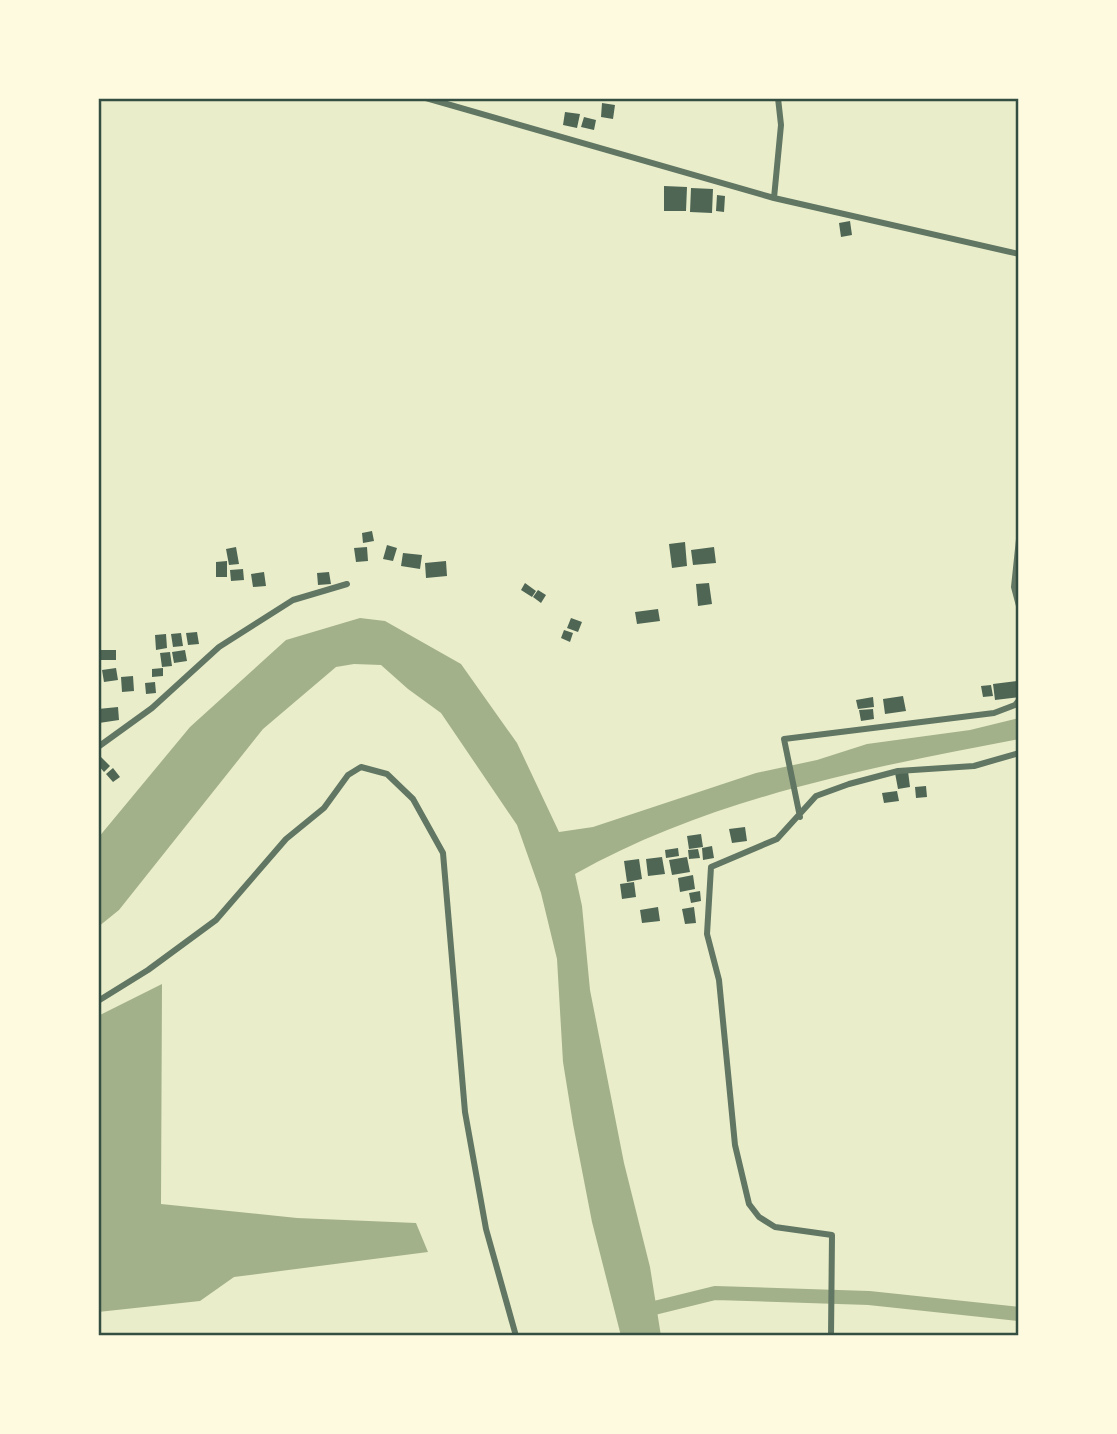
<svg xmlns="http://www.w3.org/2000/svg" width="1117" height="1434" font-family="'Varela Round',sans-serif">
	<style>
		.water { fill: #a3b18a }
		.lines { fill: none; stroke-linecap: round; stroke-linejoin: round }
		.canal { stroke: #a3b18a; stroke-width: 14 }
		.building { fill: #4f6655 }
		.minor { stroke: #617663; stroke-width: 6 }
		.neatline { fill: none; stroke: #344e41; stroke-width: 2.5 }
	</style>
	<rect width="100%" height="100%" fill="#e9edc9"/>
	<path class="water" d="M360,618l25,3 76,43 56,79 42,89 34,-5 163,-54 61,-13 50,-16 103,-14 49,-12v21c-152,29 -308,59 -444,135l7,32 8,84 34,173 26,104 11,69h-40l-29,-114 -19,-98 -10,-62 -6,-103 -16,-66 -24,-68 -76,-112 -33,-24 -27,-24 -27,-1 -18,3 -73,62 -144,181 -21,17v-89l92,-111 96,-87z
		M162,984l-1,220 136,14 119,5 12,29 -194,25 -34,24 -102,11v-296z"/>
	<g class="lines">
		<path class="canal" d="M638,1312l77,-19 154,5 150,16"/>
	</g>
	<path class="building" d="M602,103l13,2 -2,14 -12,-2z
		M565,112l15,2 -3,14 -14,-3z
		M584,117l12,3 -2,10 -13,-3z
		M664,186l23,1 -1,24h-22z
		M691,188l22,1 -1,24 -22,-1z
		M717,195l8,1 -1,16 -8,-1z
		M850,221l2,14 -11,2 -2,-14z
		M372,531l2,10 -11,2 -1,-10z
		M685,542l2,24 -15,2 -3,-24z
		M387,545l10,3 -4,13 -10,-2z
		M236,547l3,17 -10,1 -3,-16z
		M367,547l1,14 -12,1 -2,-14z
		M714,547l2,16 -23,2 -2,-15z
		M403,553l19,2 -2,14 -19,-3z
		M227,561v16h-11v-15z
		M446,561l1,15 -21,2 -1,-15z
		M243,569l1,11 -13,1 -1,-11z
		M264,572l2,14 -13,1 -2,-13z
		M329,572l2,12 -13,1 -1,-12z
		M525,583l11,8 -4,6 -11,-7z
		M709,583l3,21 -14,2 -2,-22z
		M538,590l8,5 -5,8 -8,-6z
		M658,609l2,12 -23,3 -2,-12z
		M571,618l11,4 -4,10 -11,-4z
		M564,630l9,3 -3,9 -9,-4z
		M197,632l2,12 -11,1 -2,-12z
		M181,633l2,13 -10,1 -2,-13z
		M166,634l1,14 -11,2 -1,-15z
		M98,650h18v10h-18z
		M185,650l2,11 -13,2 -2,-11z
		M170,652l2,14 -10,1 -2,-14z
		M116,668l2,12 -14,2 -2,-12z
		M163,668v8l-11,1v-8z
		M133,676l1,15 -12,1 -1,-15z
		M1017,681l2,16 -24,3 -2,-16z
		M155,682l1,11 -10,1 -1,-11z
		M991,685l2,11 -10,1 -2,-11z
		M903,696l3,15 -21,3 -2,-15z
		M873,697l1,10 -16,2 -2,-9z
		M118,707l1,13 -20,3 -1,-14z
		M873,709l1,10 -13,2 -2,-11z
		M100,756l10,10 -6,6 -6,-7z
		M113,768l7,9 -7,5 -7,-8z
		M908,771l2,16 -12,2 -3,-16z
		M926,786l1,11 -11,1 -1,-11z
		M897,791l2,10 -15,2 -2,-10z
		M745,827l2,14 -15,2 -3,-14z
		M701,834l2,13 -14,2 -2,-13z
		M712,846l2,12 -11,2 -1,-12z
		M678,848l1,8 -13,2 -1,-8z
		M698,849l2,9 -11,1 -1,-9z
		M662,857l3,17 -17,2 -2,-17z
		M687,857l3,15 -18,3 -3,-15z
		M639,859l3,20 -15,3 -3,-21z
		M693,875l2,14 -15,3 -2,-14z
		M634,882l2,15 -14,2 -2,-15z
		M700,891l1,10 -10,2 -2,-10z
		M658,907l2,14 -18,2 -2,-13z
		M694,907l2,16 -11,1 -3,-15z"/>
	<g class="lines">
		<path class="minor" d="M426,98l348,100 245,56
			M774,198l7,-73 -3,-27
			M1019,539l-5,48 5,19
			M98,747l54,-39 67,-61 74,-47 54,-16
			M800,817l-16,-78 210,-26 21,-8 4,-5
			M98,1001l50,-31 68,-50 70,-81 38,-31 24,-33 13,-8 26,7 26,25 30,54 22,259 21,117 30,107
			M831,1336l1,-101 -57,-8 -16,-10 -10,-13 -14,-59 -16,-165 -12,-46 4,-67 66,-28 39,-43 33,-12 49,-13 76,-5 45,-13"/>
	</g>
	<rect width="1117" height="1434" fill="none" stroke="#fefae0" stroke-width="200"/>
	<rect x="100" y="100" width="917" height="1234" class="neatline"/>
</svg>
